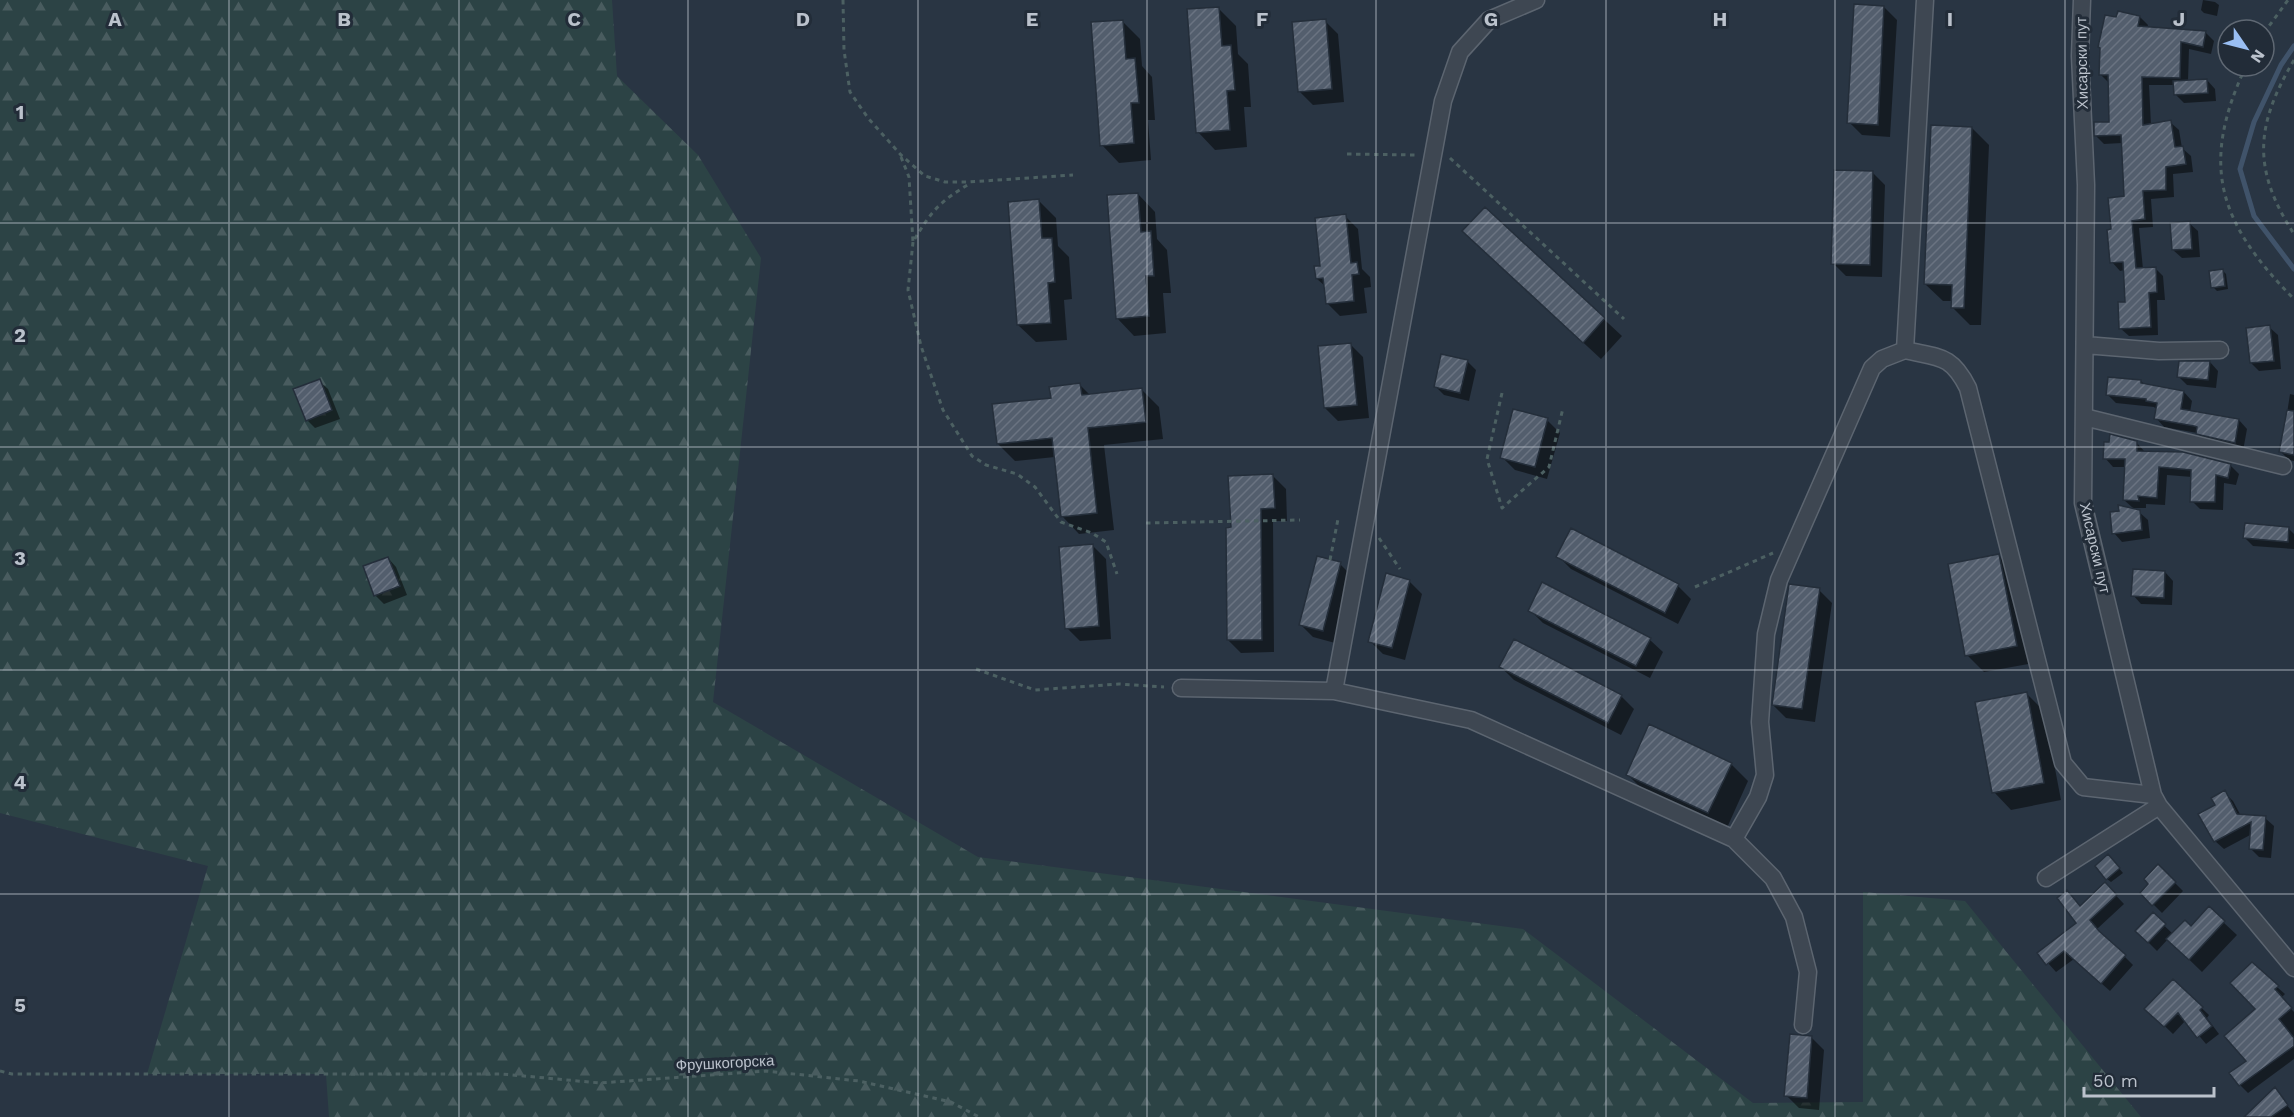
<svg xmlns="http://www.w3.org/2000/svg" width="2294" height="1117" font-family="'Work Sans',sans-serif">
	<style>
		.forest { fill: url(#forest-firs) }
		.shadow { fill: #0007 }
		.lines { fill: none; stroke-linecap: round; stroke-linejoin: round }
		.stream { stroke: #40536a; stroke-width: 5 }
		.building { fill: url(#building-hatch); stroke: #242e3a; stroke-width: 1.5 }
		.minor-casing { stroke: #5c6570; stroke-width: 19 }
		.path { stroke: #4c6062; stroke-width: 3; stroke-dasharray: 4.5 4.5; stroke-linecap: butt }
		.minor { stroke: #3e4752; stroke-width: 16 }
		.grid { fill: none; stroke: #bbc2cc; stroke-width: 1.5; stroke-opacity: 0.55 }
		.labels { text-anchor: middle; stroke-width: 6; stroke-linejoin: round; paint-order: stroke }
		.street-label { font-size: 15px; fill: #bbc2cc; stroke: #222c38 }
		.grid-label { font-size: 20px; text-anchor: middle; font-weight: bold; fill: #bbc2cc; stroke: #222c38; stroke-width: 6; stroke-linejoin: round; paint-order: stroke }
	</style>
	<defs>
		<pattern id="forest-firs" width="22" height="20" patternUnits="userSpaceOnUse" patternTransform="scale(1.5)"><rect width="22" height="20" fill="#2c4345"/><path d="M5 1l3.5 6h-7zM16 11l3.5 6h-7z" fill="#495c5f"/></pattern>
		<pattern id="building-hatch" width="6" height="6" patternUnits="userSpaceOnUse" patternTransform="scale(1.5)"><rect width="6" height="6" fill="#535e6d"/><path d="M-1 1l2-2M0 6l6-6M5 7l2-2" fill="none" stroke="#6a7381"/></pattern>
	</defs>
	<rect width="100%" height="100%" fill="#293543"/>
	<path class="forest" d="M0,0h612l5,76 81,79 63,103 -48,444 265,155 545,72 230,174 110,-1v-210l102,9 176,216h-1812l-3,-43h-179l61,-208 -208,-53z"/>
	<path class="shadow" d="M2203,0l12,2 4,3 -2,11 -13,-3 -3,-3z
		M1884,7l13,13 -7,117 -28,-2 -13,-13z
		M1218,8l18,18 2,28 10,10 3,43h-7l3,40 -32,3 -17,-18z
		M2140,17l8,8 -1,3 59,5 8,8 -3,13 -22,-5 -1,32 19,-1 8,9 1,12 -32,2 -8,-8 -1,-10h-26l2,40 19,-3 9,8 3,18 9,8 2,16 -20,2 1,23 -23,2 2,28 -14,1 4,41 12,-1 8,8 2,24h-8l1,35 -29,1 -9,-8 6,-25 -1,-33 -5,1 -8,-9 1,-31 12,-33 -3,-55 -18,1 -8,-8 15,-13 -3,-41 -8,-8z
		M1122,21l18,18 2,27 10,11 3,43h-7l3,40 -32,3 -17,-18z
		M1325,21l13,13 6,68 -31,3 -13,-13z
		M1972,128l17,17 -8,180h-11l-18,-18 1,-6h-10l-18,-17z
		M1872,172l13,13 -3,92 -36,-1 -13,-13z
		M1138,194l17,18 2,27 10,11 4,43h-8l3,40 -32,3 -17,-18z
		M1039,201l17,17 2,28 11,11 3,42 -8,1 3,40 -31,2 -18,-17z
		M1485,209l137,127 -21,23 -120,-111z
		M1345,216l13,13 4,40 8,8 1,10 -7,1 3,25 -27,3 -13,-13 -2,-17 -8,-7z
		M2189,223l9,8 2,26 -18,1 -9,-8z
		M2222,270l4,4 2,15 -11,2 -4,-4z
		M2269,327l9,8 3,34 -22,2 -8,-8z
		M1350,344l13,13 6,61 -31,3 -13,-13z
		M1467,361l9,9 -7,31 -25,-6 -8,-8z
		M2210,362l8,9 -2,17 -29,-3 -8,-8z
		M319,381l9,8 12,30 -25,9 -8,-8z
		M2141,381l4,4 39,7 8,9 -2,11 49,8 8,9 -4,22 -37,-9 -9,-9 -33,-6 -8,-9v-9l-2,-2 -38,-4 -9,-9z
		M1080,385l11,11 51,-6 17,17 4,32 -59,6 10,85 -35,4 -17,-18 -7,-59 -40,4 -17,-17 54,-45z
		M2290,394l4,1v66l-5,-1 -8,-8z
		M1547,420l13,13 -13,46 -32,-9 -13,-13z
		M2136,442l9,10 85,13 9,9 -3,11 -12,-2 -1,27 -23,-1 -8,-8v-24l-25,-2 -2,30 -19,-1v4h-13l-9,-8 2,-33h-13l-8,-9z
		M1273,476l13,13 1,32h-14l1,131 -33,1 -13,-13 4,-111z
		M2139,512l9,8 2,18 -28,4 -8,-9z
		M2288,528l6,6v15l-41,-3 -8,-8z
		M1571,530l107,56 13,13 -13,25 -107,-55 -13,-13z
		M1093,546l13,13 5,80 -31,2 -13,-13z
		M1999,556l17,17 18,90 -50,9 -17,-17z
		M388,558l8,9 11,28 -23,9 -9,-9z
		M1340,564l13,13 -18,66 -22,-6 -13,-13z
		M2165,572l8,9 -1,24 -31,-1 -8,-9z
		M1409,581l13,13 -17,66 -22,-6 -13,-13z
		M1819,590l13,13 -17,119 -29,-4 -13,-13z
		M1530,610l120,30 13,12 -13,26 -107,-55z
		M1501,667l120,29 13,13 -13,26 -107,-55z
		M2027,694l17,17 17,89 -50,10 -17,-18z
		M1731,764l17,17 -22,49 -81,-38 -17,-17z
		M2224,792l9,9 8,15 24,2 9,8 -3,32 -12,-1 -8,-8 1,-15 -28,15 -9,-8 2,-36z
		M2112,860l11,13 -12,9 -4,-3z
		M2158,866l25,25 -21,22 -20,-20 9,-9z
		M2105,884l19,20 -27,25 36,36 -23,26 -36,-32 -18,13 -17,-19 39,-30 -11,-31 14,15z
		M2209,909l28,26 -35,37 -34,-33 -11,12 -20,-20 16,-16 20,19 18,-6z
		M2173,981l36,34 -2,3 12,16 -13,10 -20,-24 -13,14 -26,-25z
		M2232,983l45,4 8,7 -4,4 13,14v47l-46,34 -8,-8 8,-24 9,-52z
		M1811,1037l13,13 -5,60 -20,-2 -13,-13z
		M2275,1090l19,24 -4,3h-44z"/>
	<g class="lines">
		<path class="stream" d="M2294,46l-13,19 -27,57 -14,47 14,47 40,53"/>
	</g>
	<path class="building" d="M1854,4l30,2 -6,119 -31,-2z
		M1219,7l3,39 9,-1 4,45 -8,1 3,39 -34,3 -9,-124z
		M2118,11l22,5 -2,10 68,5 -3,16 -22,-5 -1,36 -38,-1 1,48 28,-5 4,27 8,-1 3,18 -20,3v23l-23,1 2,28 -13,2 4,47 20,-1 1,25 -8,1 2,34 -32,2 -1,-27h7l-2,-40 -13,1 -3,-33 4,-1 -3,-31 16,-2 -3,-61 -27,1v-14h15l-1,-47h-9l1,-27 -2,-1 7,-32 11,2z
		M1326,19l6,70 -34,3 -6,-70z
		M1123,20l3,39 9,-1 4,45h-8l3,40 -34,3 -9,-124z
		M2207,79l1,14 -34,2 -1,-14z
		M1931,125l41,2 -8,181h-13l1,-23 -28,-1z
		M1834,170l39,1 -3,94 -39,-1z
		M1138,193l3,39 10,-1 3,45h-8l3,40 -33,3 -9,-124z
		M1039,199l3,39h10l3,44 -7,1 3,40 -34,2 -9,-123z
		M1485,207l120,111 -22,25 -121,-112z
		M1346,214l5,49 6,-1 2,12 -7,1 2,26 -28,3 -3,-26 -7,1 -2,-13h6l-5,-48z
		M2190,221l2,28 -20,1 -2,-27z
		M2223,269l2,17 -14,2 -2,-17z
		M2270,325l4,36 -24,2 -4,-35z
		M1351,343l6,62 -33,3 -6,-62z
		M1441,354l27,6 -8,33 -26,-6z
		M2179,361h31l-2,19 -31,-3z
		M2108,377l33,3v3l43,8 -3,18 58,10 -4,24 -39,-9 1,-7 -3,-1 -40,-7 3,-16 -11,-2v-2l-40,-4z
		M320,379l12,31 -26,11 -13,-32z
		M1080,383l2,12 60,-7 4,34 -58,6 9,85 -36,4 -9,-79 -55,6 -5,-40 59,-6 -2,-11z
		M1513,409l35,9 -13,49 -35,-9z
		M2287,410l7,1v44l-15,-3z
		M2110,434l27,7v10l46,1 48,12 -3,14 -12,-3 -1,27h-25l1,-32 -32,-3 -2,31 -19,-2 1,5 -16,-1 2,-41h-22l1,-17h5z
		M1273,474l2,34 -14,1 1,131h-35l-1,-112 5,-1 -3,-51z
		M2118,505l22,5 2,20 -30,4 -2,-22 9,-1z
		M2245,523l44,4 -1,15 -45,-4z
		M1571,528l108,56 -14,29 -109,-56z
		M1093,544l6,82 -34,3 -6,-82z
		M1999,554l18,92 -52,10 -17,-92z
		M1317,556l24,6 -18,69 -24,-6z
		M388,557l12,29 -26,10 -11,-30z
		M2133,569l32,2 -1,27 -33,-2z
		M1386,573l24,7 -18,68 -24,-6z
		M1542,582l109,56 -15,28 -108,-55z
		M1789,584l31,4 -18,121 -30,-4z
		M1514,639l108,56 -14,28 -109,-56z
		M2027,692l17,91 -52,10 -17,-91z
		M1649,724l83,39 -24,50 -82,-38z
		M2225,790l12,24 29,2 -3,34 -14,-1 2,-27 -37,20 -16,-28 17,-9 -4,-7z
		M2108,854l12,14 -14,12 -11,-14z
		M2158,864l18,18 -24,24 -12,-13 8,-9 -4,-5z
		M2105,882l12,13 -27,25 9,11 27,24 -25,29 -37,-33 -18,14 -9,-12 39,-30 -19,-25 10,-8 13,16z
		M2209,906l16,15 -36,39 -23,-21 19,-19 6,6z
		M2153,912l13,12 -18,19 -13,-12z
		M2252,962l27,24 -4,3 17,19 -13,11 15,19v8l-55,40 -10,-13 17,-12 -22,-25 31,-27 -25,-26z
		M2173,979l30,28 -3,3 12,16 -15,12 -19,-25 -14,14 -20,-18z
		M1790,1034l22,2 -5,62 -23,-2z
		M2275,1087l13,18 -17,12h-27z"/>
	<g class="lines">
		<g class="minor-casing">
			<path id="minor" d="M1925,0l-20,350c34,8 46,4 63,38l95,375 20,24 70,8
				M2082,0l-2,56 6,129 -3,318 70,292 6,11 135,162
				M2085,345l74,6 61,-1
				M2084,417l199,49
				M1181,688l153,3 137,29 263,119 39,39 21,39 14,55 -5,53
				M1334,691l109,-590 17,-49 29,-32 47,-20
				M1734,839l24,-42 7,-22 -5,-53 6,-88 13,-54 93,-212 10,-9 23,-9
				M2046,878l113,-72"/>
		</g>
		<path class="path" d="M843,0l1,50 6,42 18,26 33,37 24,21 20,6h23l105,-7
			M2264,33l24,-33
			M2294,60c-39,66 -42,109 0,174
			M2246,66c-47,100 -27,157 48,233
			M1347,154l70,1
			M901,157l8,20 4,65c18,-31 27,-41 58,-59
			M1450,158l174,161
			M913,242l-5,48 13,56 22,64 29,46 14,9 31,9 18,13 26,35 31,11 14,9 11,32
			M1502,393l-15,66 15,49 47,-41 14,-59
			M1146,523l154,-3
			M1379,538l21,31
			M1330,560l8,-41
			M1695,587l78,-34
			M976,669l59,21 84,-6 45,3
			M0,1071l12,3h490l98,9 166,-12 93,10 92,21 28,15"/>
		<use href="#minor" class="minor"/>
	</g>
	<path class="grid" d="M229,0v1117M459,0v1117M688,0v1117M918,0v1117M1147,0v1117M1376,0v1117M1606,0v1117M1835,0v1117M2065,0v1117M0,223h2294M0,447h2294M0,670h2294M0,894h2294"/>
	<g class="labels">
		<g class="street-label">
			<text transform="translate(2082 63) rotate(-91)" y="5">Хисарски пут</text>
			<text transform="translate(2095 548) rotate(77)" y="5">Хисарски пут</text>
			<text transform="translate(725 1063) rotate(-3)" y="5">Фрушкогорска</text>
		</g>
	</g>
	<g class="grid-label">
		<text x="115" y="26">A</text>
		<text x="344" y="26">B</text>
		<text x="574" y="26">C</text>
		<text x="803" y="26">D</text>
		<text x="1032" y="26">E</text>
		<text x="1262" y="26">F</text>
		<text x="1491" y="26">G</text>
		<text x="1720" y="26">H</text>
		<text x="1950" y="26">I</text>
		<text x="2179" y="26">J</text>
		<text x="20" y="119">1</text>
		<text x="20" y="342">2</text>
		<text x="20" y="565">3</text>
		<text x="20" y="789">4</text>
		<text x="20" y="1012">5</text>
	</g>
	<g transform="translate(2246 48) rotate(125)"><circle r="28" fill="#222c38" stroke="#5f6873" stroke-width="1.5"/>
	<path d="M0-4.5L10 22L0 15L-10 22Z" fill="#99bef3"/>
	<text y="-9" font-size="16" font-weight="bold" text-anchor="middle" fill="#bbc2cc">N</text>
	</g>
	<path d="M2084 1087v9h130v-9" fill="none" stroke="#bbc2cc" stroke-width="3"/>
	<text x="2093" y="1087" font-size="18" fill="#bbc2cc" stroke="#222c38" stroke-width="4.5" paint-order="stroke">50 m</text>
</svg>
